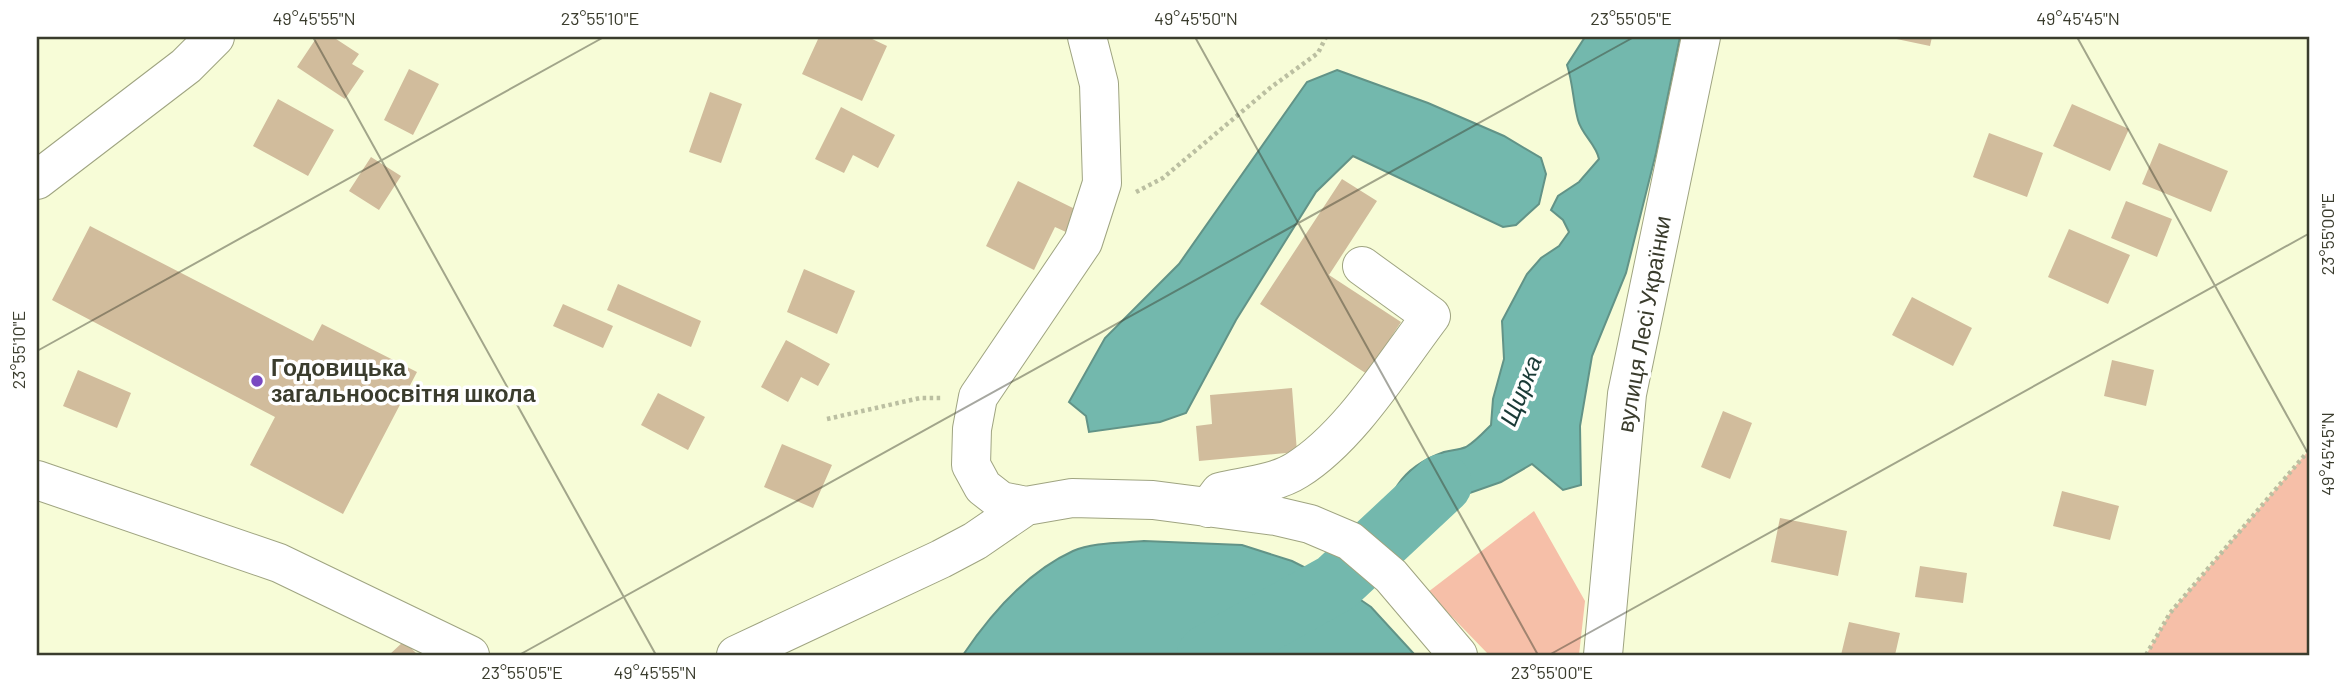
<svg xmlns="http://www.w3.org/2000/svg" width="2347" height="692" font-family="Barlow,sans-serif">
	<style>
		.green { fill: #f6bfa8 }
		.water { fill: #73b8ad; stroke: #629387; stroke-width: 2 }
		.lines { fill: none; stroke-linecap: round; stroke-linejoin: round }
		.river { stroke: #73b8ad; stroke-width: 60 }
		.building { fill: #d1bc9c }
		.minor-casing { stroke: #9fa481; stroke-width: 40 }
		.path { stroke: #bbbfa1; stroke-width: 4.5; stroke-dasharray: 3.5 3.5; stroke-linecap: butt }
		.minor { stroke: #fff; stroke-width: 38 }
		.ticks { fill: none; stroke: #3a3c2d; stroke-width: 2; stroke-opacity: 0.45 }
		.poi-dot { fill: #7a49c1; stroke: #fff; stroke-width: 2.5 }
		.labels { text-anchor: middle; stroke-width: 7; stroke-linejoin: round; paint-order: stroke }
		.street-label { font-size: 23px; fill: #3a3c2d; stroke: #fff }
		.poi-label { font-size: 23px; font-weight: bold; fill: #3a3c2d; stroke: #fff; text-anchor: start }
		.water-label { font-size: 24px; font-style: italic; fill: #193a36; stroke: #fff }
		.neatline { fill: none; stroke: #3a3c2d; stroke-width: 2.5 }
		.ticks-label { font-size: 18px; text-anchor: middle; fill: #3a3c2d }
	</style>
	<rect width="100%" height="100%" fill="#f7fcd7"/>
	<path class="green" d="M2310,449v206h-164l24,-42z
		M1534,511l51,90 -6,54h-90l-61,-63z"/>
	<path class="water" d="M1585,37h95l-24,116 -30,120 -34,83 -12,70 1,59 -18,5 -31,-26 -31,18 -60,21 -29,38 -30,-1c4,-45 17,-72 62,-88 7,-2 15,-2 22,-5 9,-5 18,-15 25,-22l2,-26 11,-40 -2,-38 25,-47 14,-16 18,-12 10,-14 -6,-12 -12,-10 7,-14 21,-14 20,-23c-3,-15 -17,-24 -21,-39 -5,-18 -5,-37 -11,-55z
		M1337,70l91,33 76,33 37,22 5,16 -7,30 -23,21 -13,2 -150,-71 -37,36 -80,128 -50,93 -26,9 -71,10 -3,-16 -17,-14 36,-64 74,-74 128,-182z
		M1144,541l98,4 50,16 44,22 35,24 44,48h-452c27,-40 64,-83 110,-104 19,-9 50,-8 71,-10z"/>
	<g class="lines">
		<path class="river" d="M1207,655l129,-72 106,-99"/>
	</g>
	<path class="building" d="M317,37h16l26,17 -7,10 12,7 -19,28 -48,-32z
		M819,37h49l19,9 -25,55 -60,-27z
		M1887,37h45l-2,9z
		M409,69l30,15 -26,51 -29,-15z
		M710,92l32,12 -21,59 -32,-11z
		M278,99l56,31 -26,46 -55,-30z
		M2072,104l57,25 -19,42 -57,-25z
		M841,107l54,28 -17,33 -25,-13 -9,18 -29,-14z
		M1989,133l54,20 -16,44 -54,-20z
		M2159,143l69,28 -17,41 -69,-28z
		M371,157l30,19 -22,34 -30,-19z
		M1342,179l35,22 -48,74 72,47 -34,52 -107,-70z
		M1018,181l59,29 -11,22 -11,-5 -21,43 -48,-24z
		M2126,201l46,18 -15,38 -46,-19z
		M90,226l223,115 9,-17 95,48 -74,142 -93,-49 25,-48 -223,-117z
		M2069,229l61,26 -22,49 -60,-27z
		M804,269l51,22 -18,43 -50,-22z
		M618,284l83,37 -10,26 -84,-37z
		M1912,297l60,31 -19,38 -61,-31z
		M563,304l50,22 -10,22 -50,-22z
		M786,340l44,24 -12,22 -17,-9 -13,25 -27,-15z
		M2112,360l42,10 -8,36 -42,-10z
		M78,370l53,23 -14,35 -54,-22z
		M1292,388l5,64 -98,9 -3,-35 16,-2 -2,-29z
		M658,393l47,24 -17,33 -47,-25z
		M1723,411l29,12 -22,56 -29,-12z
		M782,444l50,21 -19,43 -49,-21z
		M2062,491l57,15 -9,34 -57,-14z
		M1780,518l67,13 -9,45 -67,-14z
		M1920,566l47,7 -4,30 -48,-6z
		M1849,622l51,11 -5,22h-54z
		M404,641l14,14h-29z"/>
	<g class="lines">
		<g class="minor-casing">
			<path id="minor" d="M1087,37l12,47 3,99 -19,59 -105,155 -6,32 -1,36 12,22 18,14 25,5 46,-8 81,2 123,16 34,8 40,17 41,35 67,79
				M37,180l149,-114 29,-29
				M37,480l242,83 191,92
				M1208,508l12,-16c25,-6 55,-8 77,-22 53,-33 96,-104 134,-154l-69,-50
				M736,655l205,-96 34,-18 51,-35
				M1603,655l24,-261 74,-357"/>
		</g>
		<path class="path" d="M1136,192l27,-14 107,-90 48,-35 8,-16
			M827,419l93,-21h22
			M2146,655l24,-42 140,-164"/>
		<use href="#minor" class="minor"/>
	</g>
	<path class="ticks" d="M313,37l343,618M1195,37l343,618M2077,37l233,420M37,351l567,-314M519,655l1115,-618M1549,655l761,-422"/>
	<circle class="poi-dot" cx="257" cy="381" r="7"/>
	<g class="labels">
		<g class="street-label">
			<text transform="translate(1644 324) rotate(-80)" y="8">вулиця Лесі Українки</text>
		</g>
		<g class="poi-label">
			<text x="271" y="376">Годовицька<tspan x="271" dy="26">загальноосвітня школа</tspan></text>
		</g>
		<g class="water-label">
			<text transform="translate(1521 391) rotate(-68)" y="8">Щирка</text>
		</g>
	</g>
	<rect width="2347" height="692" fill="none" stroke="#ffffff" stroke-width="77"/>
	<rect x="38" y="38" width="2270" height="616" class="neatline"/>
	<g class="ticks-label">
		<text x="314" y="25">49°45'55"N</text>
		<text x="600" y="25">23°55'10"E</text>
		<text x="1196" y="25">49°45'50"N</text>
		<text x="1631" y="25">23°55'05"E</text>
		<text x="2078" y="25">49°45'45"N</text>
		<text transform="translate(2328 234) rotate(-90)" y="6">23°55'00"E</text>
		<text transform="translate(19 350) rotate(-90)" y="6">23°55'10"E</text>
		<text transform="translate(2328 454) rotate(-90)" y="6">49°45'45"N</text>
		<text x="522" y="679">23°55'05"E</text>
		<text x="655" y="679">49°45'55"N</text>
		<text x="1552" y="679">23°55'00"E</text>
	</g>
</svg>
